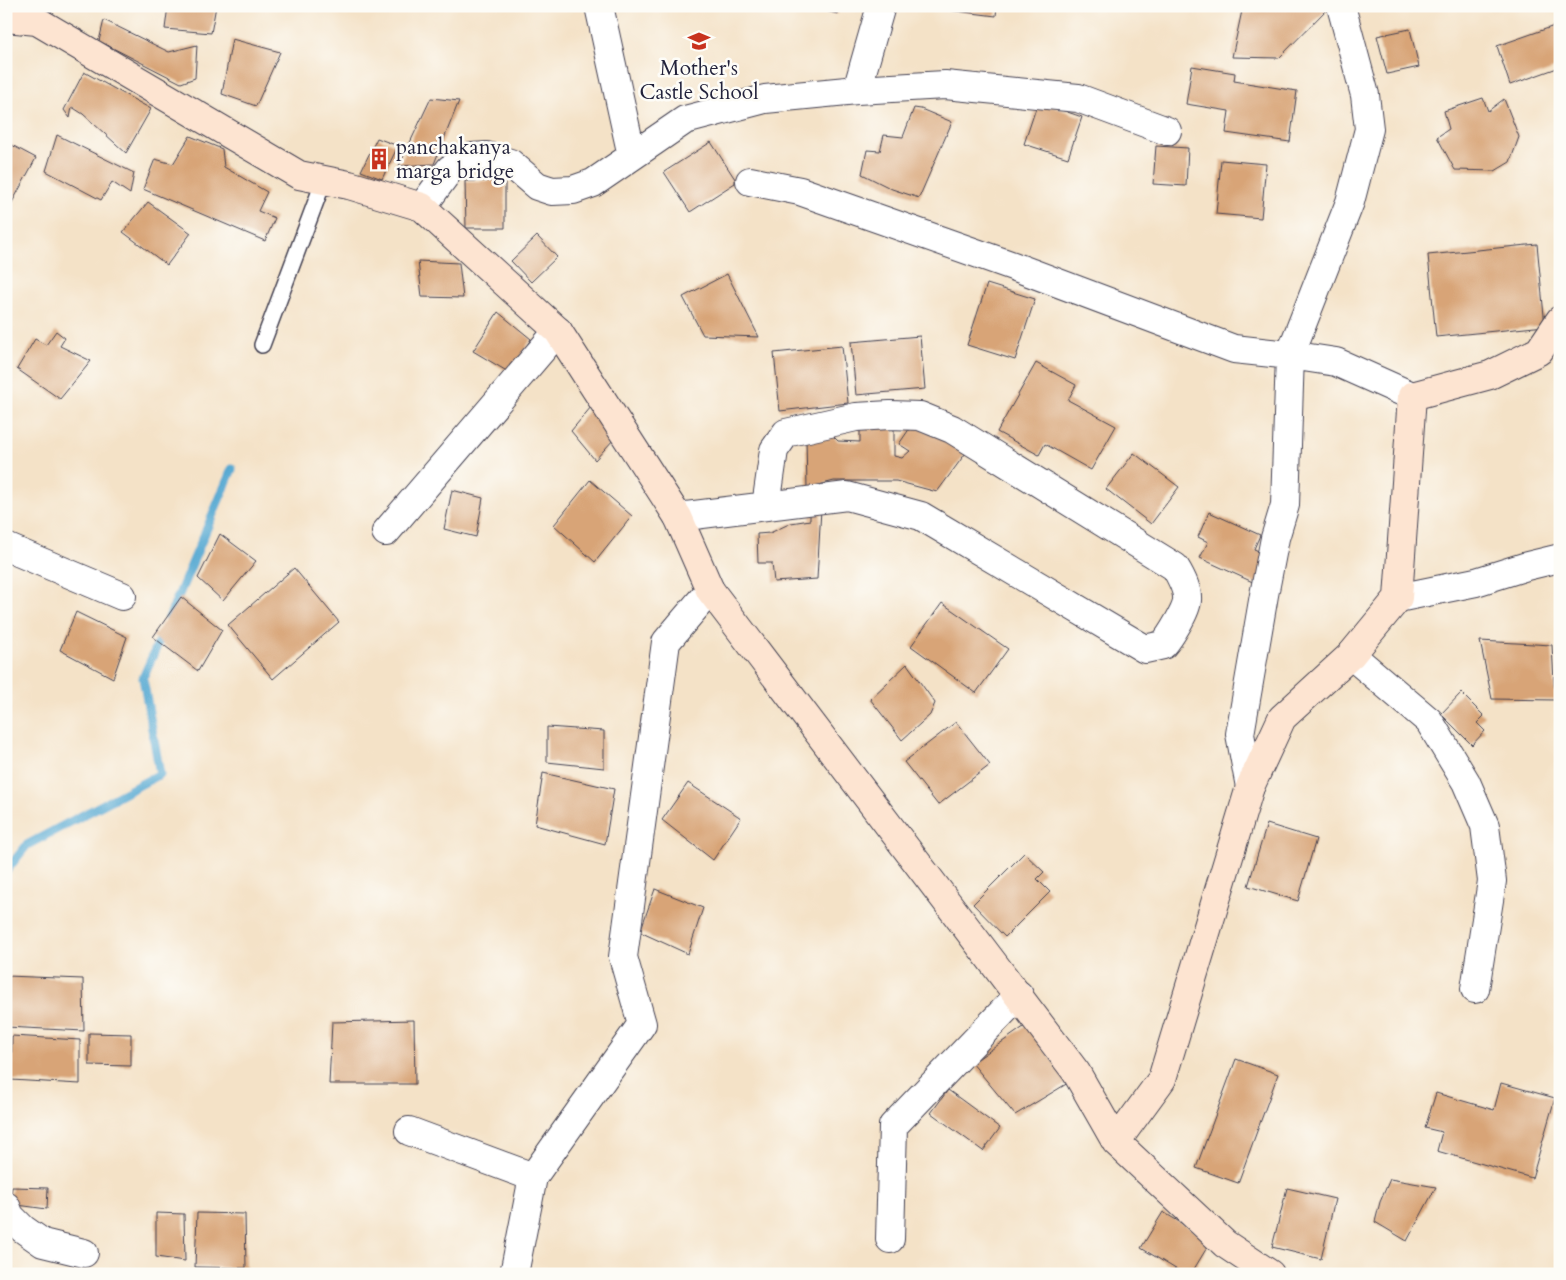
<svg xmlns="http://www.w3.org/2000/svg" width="1566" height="1280" font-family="Cardo,serif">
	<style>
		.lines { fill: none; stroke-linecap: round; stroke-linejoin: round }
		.stream { stroke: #57a9d2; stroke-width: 9 }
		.building { fill: #d8a477 }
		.lane-casing { stroke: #423f50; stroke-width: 18 }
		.street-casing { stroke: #423f50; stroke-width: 30 }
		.secondary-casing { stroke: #423f50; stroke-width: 30 }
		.lane { stroke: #fff; stroke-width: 15 }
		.street { stroke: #fff; stroke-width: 28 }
		.secondary { stroke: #fde4d1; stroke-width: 28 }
		.labels { text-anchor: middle; stroke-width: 5; stroke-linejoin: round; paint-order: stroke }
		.poi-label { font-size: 21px; fill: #22223b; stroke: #fdfcf7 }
	</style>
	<rect width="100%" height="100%" fill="#fdfcf7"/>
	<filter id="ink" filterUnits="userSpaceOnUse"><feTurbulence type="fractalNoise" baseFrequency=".02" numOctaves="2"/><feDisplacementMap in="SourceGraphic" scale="10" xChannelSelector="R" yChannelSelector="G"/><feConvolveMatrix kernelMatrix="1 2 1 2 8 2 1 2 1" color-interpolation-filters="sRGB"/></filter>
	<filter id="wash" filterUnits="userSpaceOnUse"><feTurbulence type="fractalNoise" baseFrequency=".0096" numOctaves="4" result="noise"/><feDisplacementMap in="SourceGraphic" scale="20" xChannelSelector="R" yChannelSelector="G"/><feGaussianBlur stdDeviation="1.12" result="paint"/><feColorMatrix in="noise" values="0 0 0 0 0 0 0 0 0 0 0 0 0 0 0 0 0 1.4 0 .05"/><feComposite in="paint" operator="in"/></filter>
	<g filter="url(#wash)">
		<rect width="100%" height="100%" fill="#f4e2c7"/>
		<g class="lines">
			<path class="stream" d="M169,618l63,-149
				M6,871l21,-26 133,-71 -17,-96 20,-46"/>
		</g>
		<g id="blocks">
			<path class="building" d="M168,6h48l-5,27 -46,-4z
				M804,6h35l-1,8z
				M924,6h73l-1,10 -72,-9z
				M1243,6h83l1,3 -48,49 -47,-1z
				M104,20l65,32 28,-7 -2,33 -14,5 -82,-42z
				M1560,24v43l-50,18 -13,-39z
				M1410,29l9,38 -32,7 -10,-38z
				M232,39l48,13 -24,54 -34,-12z
				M1192,66l43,7 -1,8 63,10 -7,51 -64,-9 3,-22 -43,-7z
				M84,72l67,37 -25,44 -43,-39 -11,-7 -2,11 -6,-8z
				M431,98l28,3 -25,63 -35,2z
				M1483,98l5,13 16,-12 15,38 -9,25 -15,9 -40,-1 -18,-33 12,-8 -5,-18z
				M1038,102l44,15 -14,41 -44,-14z
				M914,108l7,1 31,13 -33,76 -27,-9 -30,-15 5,-24 13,1 4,-16 19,2z
				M57,135l77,38 -4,21 -18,-12 -11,18 -55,-29z
				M190,136l32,13 2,18 43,25 -9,19 17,7 -10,23 -122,-52 12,-30 18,5z
				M377,138l21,8 -16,33 -21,-8z
				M6,142l30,16 -28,52 -2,-1z
				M711,142l24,37v4l-45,29 -26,-40z
				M1156,146l32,2 -2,38 -33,-2z
				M1221,160l45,4 -5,54 -45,-4z
				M465,181h40v47h-39z
				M148,202l43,31 -24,32 -44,-33z
				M537,236l20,21 -26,25 -20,-21z
				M1537,244l8,82 -109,11 -8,-82z
				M418,261l41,2 4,35 -41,-1z
				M727,274l32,63 -56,-2 -20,-38z
				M987,284l48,15 -20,61 -48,-15z
				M498,312l33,27 -21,34 -37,-22z
				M56,331l9,7 -5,8 31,15 -31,38 -43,-30 18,-30 11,6z
				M920,336l5,53 -69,6 -5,-53z
				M842,346l6,57 -68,8 -6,-58z
				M1036,363l40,22 -8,15 48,26 -25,44 -46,-26 -6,11 -42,-23z
				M591,407l23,32 -19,21 -24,-29z
				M912,425l56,25 -31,42 -41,-11h-62l-27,7 -1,-50 26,-3 6,6 22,1v-14l34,-1v29l8,2 8,-7 -11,-7z
				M1134,453l45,34 -28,37 -45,-35z
				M590,480l42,36 -37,46 -41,-37z
				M452,490l31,8 -7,39 -32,-8z
				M821,509l-4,70 -43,3 -2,-19h-14l-1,-29 13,-1 21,-10 19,-3v-10z
				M1209,512l51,23 -6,14 16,7 -13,28 -57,-26 8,-16 -10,-5z
				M220,534l36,27 -33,40 -25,-23z
				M294,568l45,54 -66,57 -45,-54z
				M181,597l41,33 -24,41 -45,-34z
				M942,603l66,46 -32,44 -65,-47z
				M76,612l51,25 -14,41 -53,-28z
				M1480,641l72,4 3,55 -63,-1z
				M907,664l28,39 -5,12 -28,25 -32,-41z
				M1461,693l23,23 -7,7 8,8 -13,14 -31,-31z
				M956,722l34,43 -52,40 -34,-43z
				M547,727l57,4v37l-57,-6z
				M543,773l71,16 -9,55 -70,-19z
				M688,783l53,35 -28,42 -51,-40z
				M1267,824l49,15 -18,62 -50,-15z
				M1024,853l20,19 -7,7 13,13 -45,45 -32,-33z
				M655,889l48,19 -15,46 -48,-22z
				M7,976l76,3 1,52 -78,-4z
				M414,1020l1,64h-86l3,-62z
				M1028,1024l40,59 -53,32 -43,-52z
				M89,1033l42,1v32l-42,-1z
				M12,1036l68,4v44l-69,-4z
				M1236,1059l42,15 -40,109 -42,-15z
				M1501,1083l54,15 -23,80 -95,-27 5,-19 -17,-4 11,-35 58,17z
				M948,1090l52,38 -17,23 -52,-38z
				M1390,1179l46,8 -29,54 -32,-19 5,-20z
				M12,1187l36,1 -1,21 -37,-5z
				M1287,1188l48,11 -14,60 -49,-12z
				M1163,1212l48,29 -20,33h-7l-43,-26z
				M156,1213l28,1 1,47 -29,-4z
				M197,1213l48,1 1,54 -51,-1z"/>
		</g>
	</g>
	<g filter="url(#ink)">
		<use href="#blocks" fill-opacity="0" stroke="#423f50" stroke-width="1"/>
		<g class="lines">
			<g class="lane-casing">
				<path id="lane" d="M262,345l62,-165"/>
			</g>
			<g class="street-casing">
				<path id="street" d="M599,6l33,150
					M857,90l24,-84
					M750,181l50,10 213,75 221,83 56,6 46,7 76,34
					M422,207l28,-38 22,-12 15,-1 23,7 27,23 15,5 21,-1 20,-7 92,-63 80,-21 92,-9 88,-5 133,13 89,33
					M678,517l169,-21 74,20 224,133 18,-4c7,-8 24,-35 24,-45 1,-10 -7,-25 -12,-33l-223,-138 -32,-13 -30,-1 -34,2 -70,16 -12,17 -8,56
					M386,532l172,-201
					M6,547l116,49
					M1398,598l78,-16 51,-16 33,-8
					M1351,655l78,66 37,61 19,44 7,55 -17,108
					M1250,787l-10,-53 24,-139 11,-57 10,-33 5,-150 60,-153 19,-73 -4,-34 -24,-89
					M409,1131l124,46
					M6,1206l4,10 13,13 20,14 41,10
					M890,1239l3,-113 126,-131
					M514,1274l19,-97 109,-153 -19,-67 43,-315 44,-52"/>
			</g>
			<g class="secondary-casing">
				<path id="secondary" d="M6,18l31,3 262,154 50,10 73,22 136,124 120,186 32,73 366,482 40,70 109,102 45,30
					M1116,1142l46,-63 88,-292 32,-69 69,-63 47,-57 14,-202 78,-21 49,-24 21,-31"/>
			</g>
			<use href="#lane" class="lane"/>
			<use href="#street" class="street"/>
			<use href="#secondary" class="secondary"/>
		</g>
	</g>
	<defs>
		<g id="school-bare" transform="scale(1.725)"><path d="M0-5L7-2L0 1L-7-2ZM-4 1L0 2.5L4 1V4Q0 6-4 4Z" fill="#c8321e" stroke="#fdfcf7" stroke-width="2.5" paint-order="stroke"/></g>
		<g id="building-bare" transform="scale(1.725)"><path d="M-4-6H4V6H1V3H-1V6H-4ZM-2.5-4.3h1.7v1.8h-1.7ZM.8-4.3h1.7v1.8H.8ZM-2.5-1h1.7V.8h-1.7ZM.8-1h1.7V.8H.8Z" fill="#c8321e" stroke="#fdfcf7" stroke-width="2.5" paint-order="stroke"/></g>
	</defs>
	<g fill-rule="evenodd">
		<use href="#school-bare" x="699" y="41"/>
		<use href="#building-bare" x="379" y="159"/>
	</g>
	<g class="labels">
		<g class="poi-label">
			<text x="699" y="75">Mother's<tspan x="699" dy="24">Castle School</tspan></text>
			<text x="396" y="154" text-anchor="start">panchakanya<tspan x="396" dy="24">marga bridge</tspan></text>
		</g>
	</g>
	<rect width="1566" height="1280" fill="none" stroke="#fdfcf7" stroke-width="25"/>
</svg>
